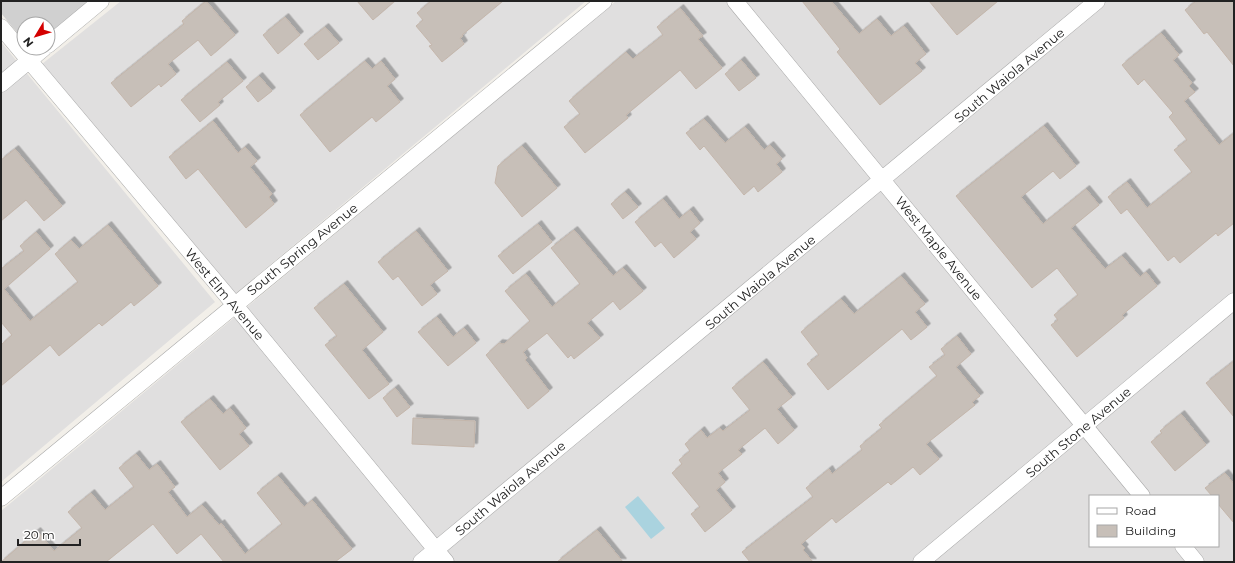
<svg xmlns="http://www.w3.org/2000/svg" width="1235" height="563" font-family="Montserrat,sans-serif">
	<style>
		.residential { fill: #e0dfdf; fill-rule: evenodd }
		.religious { fill: #d0d0d0 }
		.water { fill: #aad3df }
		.building { fill: #c7bfb8; stroke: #c4b6ab; filter: url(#shadow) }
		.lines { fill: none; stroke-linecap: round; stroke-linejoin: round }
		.street-casing { stroke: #a9a9a9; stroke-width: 17 }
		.street { stroke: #fff; stroke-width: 16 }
		.labels { text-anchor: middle; stroke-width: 3; stroke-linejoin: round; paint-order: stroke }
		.street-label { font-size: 13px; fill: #222; stroke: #fff }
	</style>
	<defs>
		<filter id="shadow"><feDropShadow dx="3.5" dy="-3.5" stdDeviation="0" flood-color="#0004"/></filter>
	</defs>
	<rect width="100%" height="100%" fill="#f2efe9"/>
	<path class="residential" d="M121,1h465l-352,294 -192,-231z
		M616,1h618v561h-1233v-51zM1090,496h128v50h-128z
		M1,42l214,260 -214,180z"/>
	<path class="religious" d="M1,1h90l-43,36v-13h-24v17l-23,-28z"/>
	<path class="water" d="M638,496l27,32 -14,11 -26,-32z"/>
	<path class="building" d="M206,1l29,34 -24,21 -13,-16 -30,24 8,10 -15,13 -2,-3 -28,23 -20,-24 73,-59 -2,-3z
		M357,1h38l-22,19z
		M431,1h72l-41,34 1,1 -3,2 4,6 -22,18 -13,-16 3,-1 -16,-19 7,-6 -6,-7z
		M802,1h29l28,33 18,-15 14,17 13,-10 22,28 -11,9 7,8 -42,34 -43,-53 3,-3z
		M929,1h69l-41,34z
		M1196,1h38v65l-27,-34 -3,2 -19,-24z
		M680,8l23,28 -5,3 24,29 -26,21 -16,-19 -54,45 2,3 -43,35 -21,-26 16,-13 -11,-13 57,-49 7,7 30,-24 -6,-8z
		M285,17l15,18 -22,19 -15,-19z
		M325,27l14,16 -21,17 -14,-16z
		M1161,33l18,22 -6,5 19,23 -3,3 6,6 -11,9 35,44 15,-12v90l-16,13 -2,-3 -36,30 -6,-7 -6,5 -41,-52 -6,5 -13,-17 19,-15 20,26 45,-36 -18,-22 13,-10 -18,-23 4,-4 -29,-34 -6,6 -16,-20z
		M741,60l15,18 -17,13 -14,-17z
		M365,61l7,8 9,-8 14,18 -8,7 13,16 -24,20 -4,-5 -42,35 -30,-37z
		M227,62l16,19 -25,21 2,3 -20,17 -19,-22z
		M259,76l13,15 -14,11 -12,-15z
		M704,119l21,24 20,-16 19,23 6,-5 12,14 -6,5 6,8 -24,20 -4,-6 -10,9 -40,-49 -4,4 -14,-17z
		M213,121l25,32 7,-6 12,14 -7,6 22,27 -3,3 5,7 -28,24 -48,-59 -12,10 -17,-22z
		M1044,126l32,40 -16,13 -7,-8 -32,26 22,27 43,-35 13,16 -28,23 34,41 17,-13 18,21 6,-5 11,14 -35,29 2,3 -47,39 -26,-32 7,-5 -4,-5 24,-20 -21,-27 -25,20 -76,-92z
		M522,146l35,42 -35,29 -27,-34 3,-17z
		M15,149l47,57 -18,15 -18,-21 -25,21v-61z
		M625,192l13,15 -15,12 -12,-15z
		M663,199l16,20 11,-9 10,13 -10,9 6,7 -22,19 -13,-16 -6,5 -20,-25z
		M538,224l14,18 -39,32 -15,-18z
		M108,225l50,61 -24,20 -3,-4 -29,24 -3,-3 -40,33 -9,-11 -49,41v-41l11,-10 -11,-13v-53l23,-18 -4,-5 16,-14 14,17 -46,40 26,32 48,-39 -23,-28 16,-14 8,9z
		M574,230l39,46 10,-8 20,23 -23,19 -7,-9 -26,22 13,15 -26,21 -3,-4 -3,3 -21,-25 -24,19 4,6 -2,2 24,31 -21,18 -42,-54 13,-12 5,1 26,-23 -25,-30 21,-17 26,33 28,-23 -29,-36z
		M416,231l32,40 -18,14 7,9 -15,12 -24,-30 -5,4 -15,-18z
		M901,276l24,28 -10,8 12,15 -16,13 -9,-11 -74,61 -21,-26 12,-9 -18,-23 40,-33 13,15z
		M344,284l39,48 -21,18 27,34 -20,15 -44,-54 12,-9 -23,-28z
		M437,317l16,20 11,-9 12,15 -28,23 -30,-34z
		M957,336l14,18 -15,13 24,29 -8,6 3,3 -49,39 13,15 -19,16 -7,-8 -22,18 -3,-3 -52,41 -4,-5 -31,26 4,4 -2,2 10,12h-63l-8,-10 71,-55 -7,-9 23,-19 3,5 30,-24 -2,-4 22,-18 -3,-3 58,-49 -8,-9 16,-12 -4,-6z
		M1234,361v56l-28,-34z
		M763,362l29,35 -15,12 17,21 -16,14 -13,-16 -27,22 4,4 -24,19 7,9 -9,8 16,20 -27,22 -14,-18 9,-7 -28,-34 10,-9 -3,-4 11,-9 -5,-7 16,-14 6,8 13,-10 3,3 27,-21 -18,-22z
		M395,388l15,19 -13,10 -14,-19z
		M210,399l13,15 7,-6 16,20 -7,6 10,12 -29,24 -39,-48z
		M1181,414l25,31 -31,26 -24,-29 11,-9 -2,-2z
		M413,418l62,3 -1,26 -62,-3z
		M136,454l13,16 8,-6 18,23 -7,5 19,25 15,-12 17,20 2,-2 24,31 37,-30 -25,-31 21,-17 26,31 8,-7 40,49 -17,13h-111l-23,-28 -24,20 -24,-30 -47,38h-105l36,-31 17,20 28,-23 -14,-16 23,-19 14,17 29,-23 -15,-19z
		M1225,473l9,11v39l-16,-19v-8h-6l-7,-8z
		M597,530l26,32h-66z"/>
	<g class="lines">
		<g class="street-casing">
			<path id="street" d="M735,1l407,495
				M1,27l233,277 212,258
				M48,45l53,-44
				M1,84l43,-36
				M1,498l603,-497
				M1183,546l13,16
				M421,562l676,-561
				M921,562l313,-261"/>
		</g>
		<use href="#street" class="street"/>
	</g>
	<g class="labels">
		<g class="street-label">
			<text transform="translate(1009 75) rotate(-40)" y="5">South Waiola Avenue</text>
			<text transform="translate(939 248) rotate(51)" y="5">West Maple Avenue</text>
			<text transform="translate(302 249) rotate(-39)" y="5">South Spring Avenue</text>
			<text transform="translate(760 282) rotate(-40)" y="5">South Waiola Avenue</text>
			<text transform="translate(225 294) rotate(50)" y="5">West Elm Avenue</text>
			<text transform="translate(1078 432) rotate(-40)" y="5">South Stone Avenue</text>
			<text transform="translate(510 488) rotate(-40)" y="5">South Waiola Avenue</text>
		</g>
	</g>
	<rect width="1235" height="563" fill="none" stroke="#222222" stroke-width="4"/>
	<rect x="1089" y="495" width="130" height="52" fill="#ffffff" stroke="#a7a7a7"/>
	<rect x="1097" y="508" width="20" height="6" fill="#ffffff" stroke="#a7a7a7"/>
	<text x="1125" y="515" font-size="12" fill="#222222">Road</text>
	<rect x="1097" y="525" width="20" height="12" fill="#c7bfb8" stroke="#a7a7a7"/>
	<text x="1125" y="535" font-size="12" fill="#222222">Building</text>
	<g transform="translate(36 36) rotate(232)"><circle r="19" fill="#ffffff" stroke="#a7a7a7"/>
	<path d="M0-3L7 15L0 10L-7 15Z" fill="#d40000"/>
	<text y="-6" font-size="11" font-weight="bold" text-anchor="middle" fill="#222222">N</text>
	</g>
	<path d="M18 539v6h62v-6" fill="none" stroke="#222222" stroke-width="2"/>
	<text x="24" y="539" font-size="12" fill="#222222" stroke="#ffffff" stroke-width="3" paint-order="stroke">20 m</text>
</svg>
